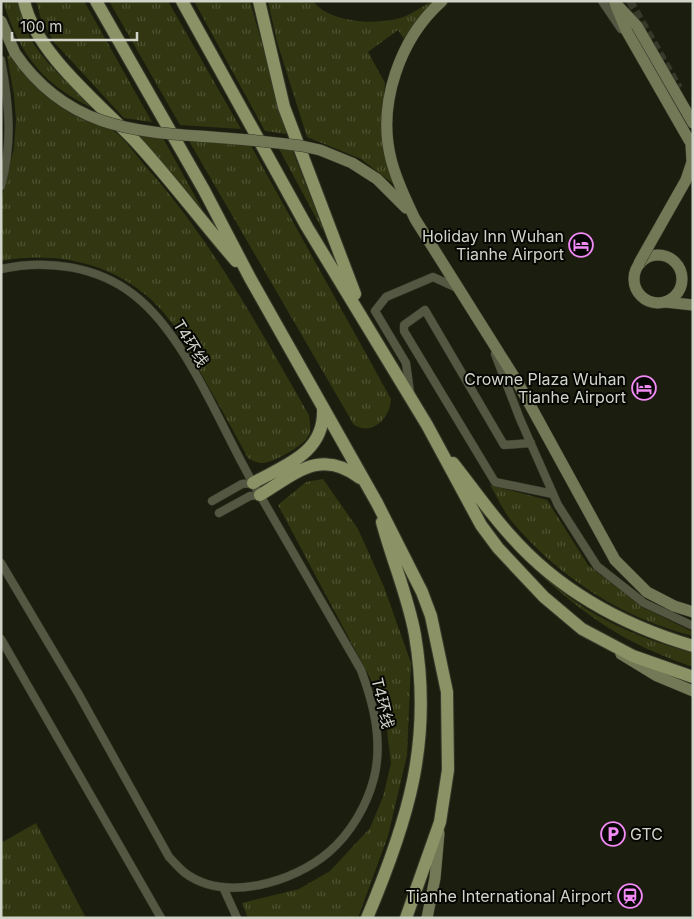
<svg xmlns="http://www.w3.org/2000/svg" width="694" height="919" font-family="Inter,'Noto Sans SC',sans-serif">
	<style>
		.grass { fill: url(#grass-tufts) }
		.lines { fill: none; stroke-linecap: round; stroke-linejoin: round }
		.minor-tunnel { stroke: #36392a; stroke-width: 8; stroke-dasharray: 8 4; stroke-linecap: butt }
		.minor-casing { stroke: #383b2c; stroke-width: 9 }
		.secondary-casing { stroke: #383b2c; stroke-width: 12 }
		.primary-casing { stroke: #383b2c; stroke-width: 14 }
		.minor { stroke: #545742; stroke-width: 8 }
		.secondary { stroke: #737957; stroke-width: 11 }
		.primary { stroke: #8b9366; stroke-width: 12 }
		.secondary-bridge-casing { stroke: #383b2c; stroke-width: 12; stroke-linecap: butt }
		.secondary-bridge { stroke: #737957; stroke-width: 11 }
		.labels { text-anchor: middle; stroke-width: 4; stroke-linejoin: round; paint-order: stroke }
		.poi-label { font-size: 16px; fill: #d1d4c9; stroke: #060703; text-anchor: end }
		.street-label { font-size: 16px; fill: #d1d4c9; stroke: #060703 }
	</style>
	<defs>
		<pattern id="grass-tufts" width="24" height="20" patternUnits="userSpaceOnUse" patternTransform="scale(1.25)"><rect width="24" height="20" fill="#323711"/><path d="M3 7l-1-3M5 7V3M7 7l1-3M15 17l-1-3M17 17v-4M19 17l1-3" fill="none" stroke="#4f5332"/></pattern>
	</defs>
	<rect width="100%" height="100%" fill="#1b1e0e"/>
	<path class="grass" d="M3,1h14c3,9 5,18 8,26 13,33 48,60 74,84 -54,-24 -79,-54 -96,-110z
		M36,1h48l68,121 -28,-4 -70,-76 -13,-23z
		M109,1h59l73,128 -61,-4z
		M194,1h56l37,133 -22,-3z
		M268,1h45c17,23 68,25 93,15 9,-4 18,-11 27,-15l-29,38 -6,-9 -30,22 17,31 -2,27 13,76 -35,-27 -54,-22 -30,-95z
		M10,55c19,29 44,52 76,66 8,4 20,5 28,10 12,9 23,26 33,37 66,74 113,162 162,247 1,8 3,16 -2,23 -4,8 -35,25 -44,25 -6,0 -10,-2 -15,-5 -16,-30 -33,-60 -50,-90 -10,-18 -20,-39 -34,-55 -41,-48 -103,-63 -163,-52v-60l13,-53 2,-28 -2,-25 -7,-39z
		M139,135l24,3 39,71h-2z
		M189,141l61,3 141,255c-1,19 -18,37 -37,26z
		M278,147l14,2 31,80h-1z
		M323,479l35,50 26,58 27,76 -4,92 -19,81 -30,82h-110l-6,-15 57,-14 31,-18 40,-43 13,-31 8,-34 -5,-41 -9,-31 -99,-186 28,-23z
		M490,485l57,15 41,65 54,42 51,25v4c-70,-18 -132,-57 -179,-112 -10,-11 -16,-26 -24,-39z
		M531,566c14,11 28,24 42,34 35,25 78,42 120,53v14c-70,-24 -108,-51 -162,-101z
		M36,823l50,95h-85v-75z"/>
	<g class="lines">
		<path class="minor-tunnel" d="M630,1l49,87"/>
		<g class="minor-casing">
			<path id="minor" d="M602,1l19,28
				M1,60c8,43 12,83 0,126
				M1,269c46,-10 96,-3 133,26 52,40 86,131 119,188 36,62 72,125 108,187 13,35 22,71 13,108 -7,27 -23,55 -45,74 -35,30 -103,51 -144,21 -6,-5 -11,-11 -16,-16l-91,-164 -77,-130
				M495,354l25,65 38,86 39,61 47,37 49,23
				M410,392l-4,-29 -31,-52 11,-14 47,-20 24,11
				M531,443l-27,2 -79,-135 -21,15v6l91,151 58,12
				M212,501l30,-17 11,-1
				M219,513l31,-17 10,-1
				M1,639l160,279
				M223,887l14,31"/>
		</g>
		<g class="secondary-casing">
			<path id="secondary" d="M442,1c-42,37 -65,103 -51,158 5,21 15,41 24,60l103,164 97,177 32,32 27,14 19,6
				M614,1l12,29 67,117
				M619,7l18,19 56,97
				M1,21l14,32
				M352,163l25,16 29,29
				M634 279a24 24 0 1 1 48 0a24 24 0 1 1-48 0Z
				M665,302l28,3
				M621,654l36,22 36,15
				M427,918l8,-40 4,-45"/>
		</g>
		<g class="primary-casing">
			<path id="primary" d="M24,1c11,52 76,103 112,141 35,38 66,80 100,119
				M96,1l108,189 46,88 127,225 45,89 9,24 16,76 1,78 -8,52 -34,96
				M182,1l125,226 120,198 54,100 17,23 46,49 38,32 51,27 60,21
				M259,1l25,106 71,187
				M453,463c19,24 36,49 57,72 49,56 112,90 183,111
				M253,483c32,-18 72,-30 70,-74
				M260,495c36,-22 61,-47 100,-17
				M367,918c41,-97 66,-176 48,-283 -7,-39 -23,-75 -33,-113"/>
		</g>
		<use href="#minor" class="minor"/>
		<use href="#secondary" class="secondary"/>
		<use href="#primary" class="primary"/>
		<g class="secondary-bridge-casing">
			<path id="secondary-bridge" d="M15,53c50,73 115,79 197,84 30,2 60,5 90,9l18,4 32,13
				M639,263l47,-83 6,-18 -1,-18"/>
		</g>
		<use href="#secondary-bridge" class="secondary-bridge"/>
	</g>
	<defs>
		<g id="hotel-ring" transform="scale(1.25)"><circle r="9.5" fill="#060703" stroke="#f18af4" stroke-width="1.5"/><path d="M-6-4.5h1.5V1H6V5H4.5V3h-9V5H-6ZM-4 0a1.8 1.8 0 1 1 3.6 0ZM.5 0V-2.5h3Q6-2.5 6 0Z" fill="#f18af4"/></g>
		<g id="parking-ring" transform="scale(1.25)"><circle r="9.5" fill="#060703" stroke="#f18af4" stroke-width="1.5"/><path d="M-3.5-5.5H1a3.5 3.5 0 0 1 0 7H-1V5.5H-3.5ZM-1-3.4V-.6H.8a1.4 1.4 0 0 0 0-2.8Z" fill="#f18af4"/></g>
		<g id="station-ring" transform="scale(1.25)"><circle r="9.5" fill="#060703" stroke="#f18af4" stroke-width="1.5"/><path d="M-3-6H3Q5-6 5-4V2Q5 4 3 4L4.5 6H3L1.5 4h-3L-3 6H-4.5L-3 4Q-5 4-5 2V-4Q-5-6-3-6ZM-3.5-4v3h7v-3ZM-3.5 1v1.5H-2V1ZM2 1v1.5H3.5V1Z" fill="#f18af4"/></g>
	</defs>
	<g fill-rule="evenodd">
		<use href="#hotel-ring" x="581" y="245"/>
		<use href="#hotel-ring" x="644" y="388"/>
		<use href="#parking-ring" x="613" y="834"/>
		<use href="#station-ring" x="630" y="896"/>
	</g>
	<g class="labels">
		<g class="poi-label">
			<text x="564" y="242">Holiday Inn Wuhan<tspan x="564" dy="18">Tianhe Airport</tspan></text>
			<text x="626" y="385">Crowne Plaza Wuhan<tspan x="626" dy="18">Tianhe Airport</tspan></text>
			<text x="630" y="840" text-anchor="start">GTC</text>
			<text x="612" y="902">Tianhe International Airport</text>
		</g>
		<g class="street-label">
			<text transform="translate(191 343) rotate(59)" y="6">T4环线</text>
			<text transform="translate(383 703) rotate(77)" y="6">T4环线</text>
		</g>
	</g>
	<rect width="694" height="919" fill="none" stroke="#d1d4c9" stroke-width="5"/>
	<path d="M12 32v8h125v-8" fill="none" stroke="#d1d4c9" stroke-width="2.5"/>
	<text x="20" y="32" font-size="15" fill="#d1d4c9" stroke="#060703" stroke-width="4" paint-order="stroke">100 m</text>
</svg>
